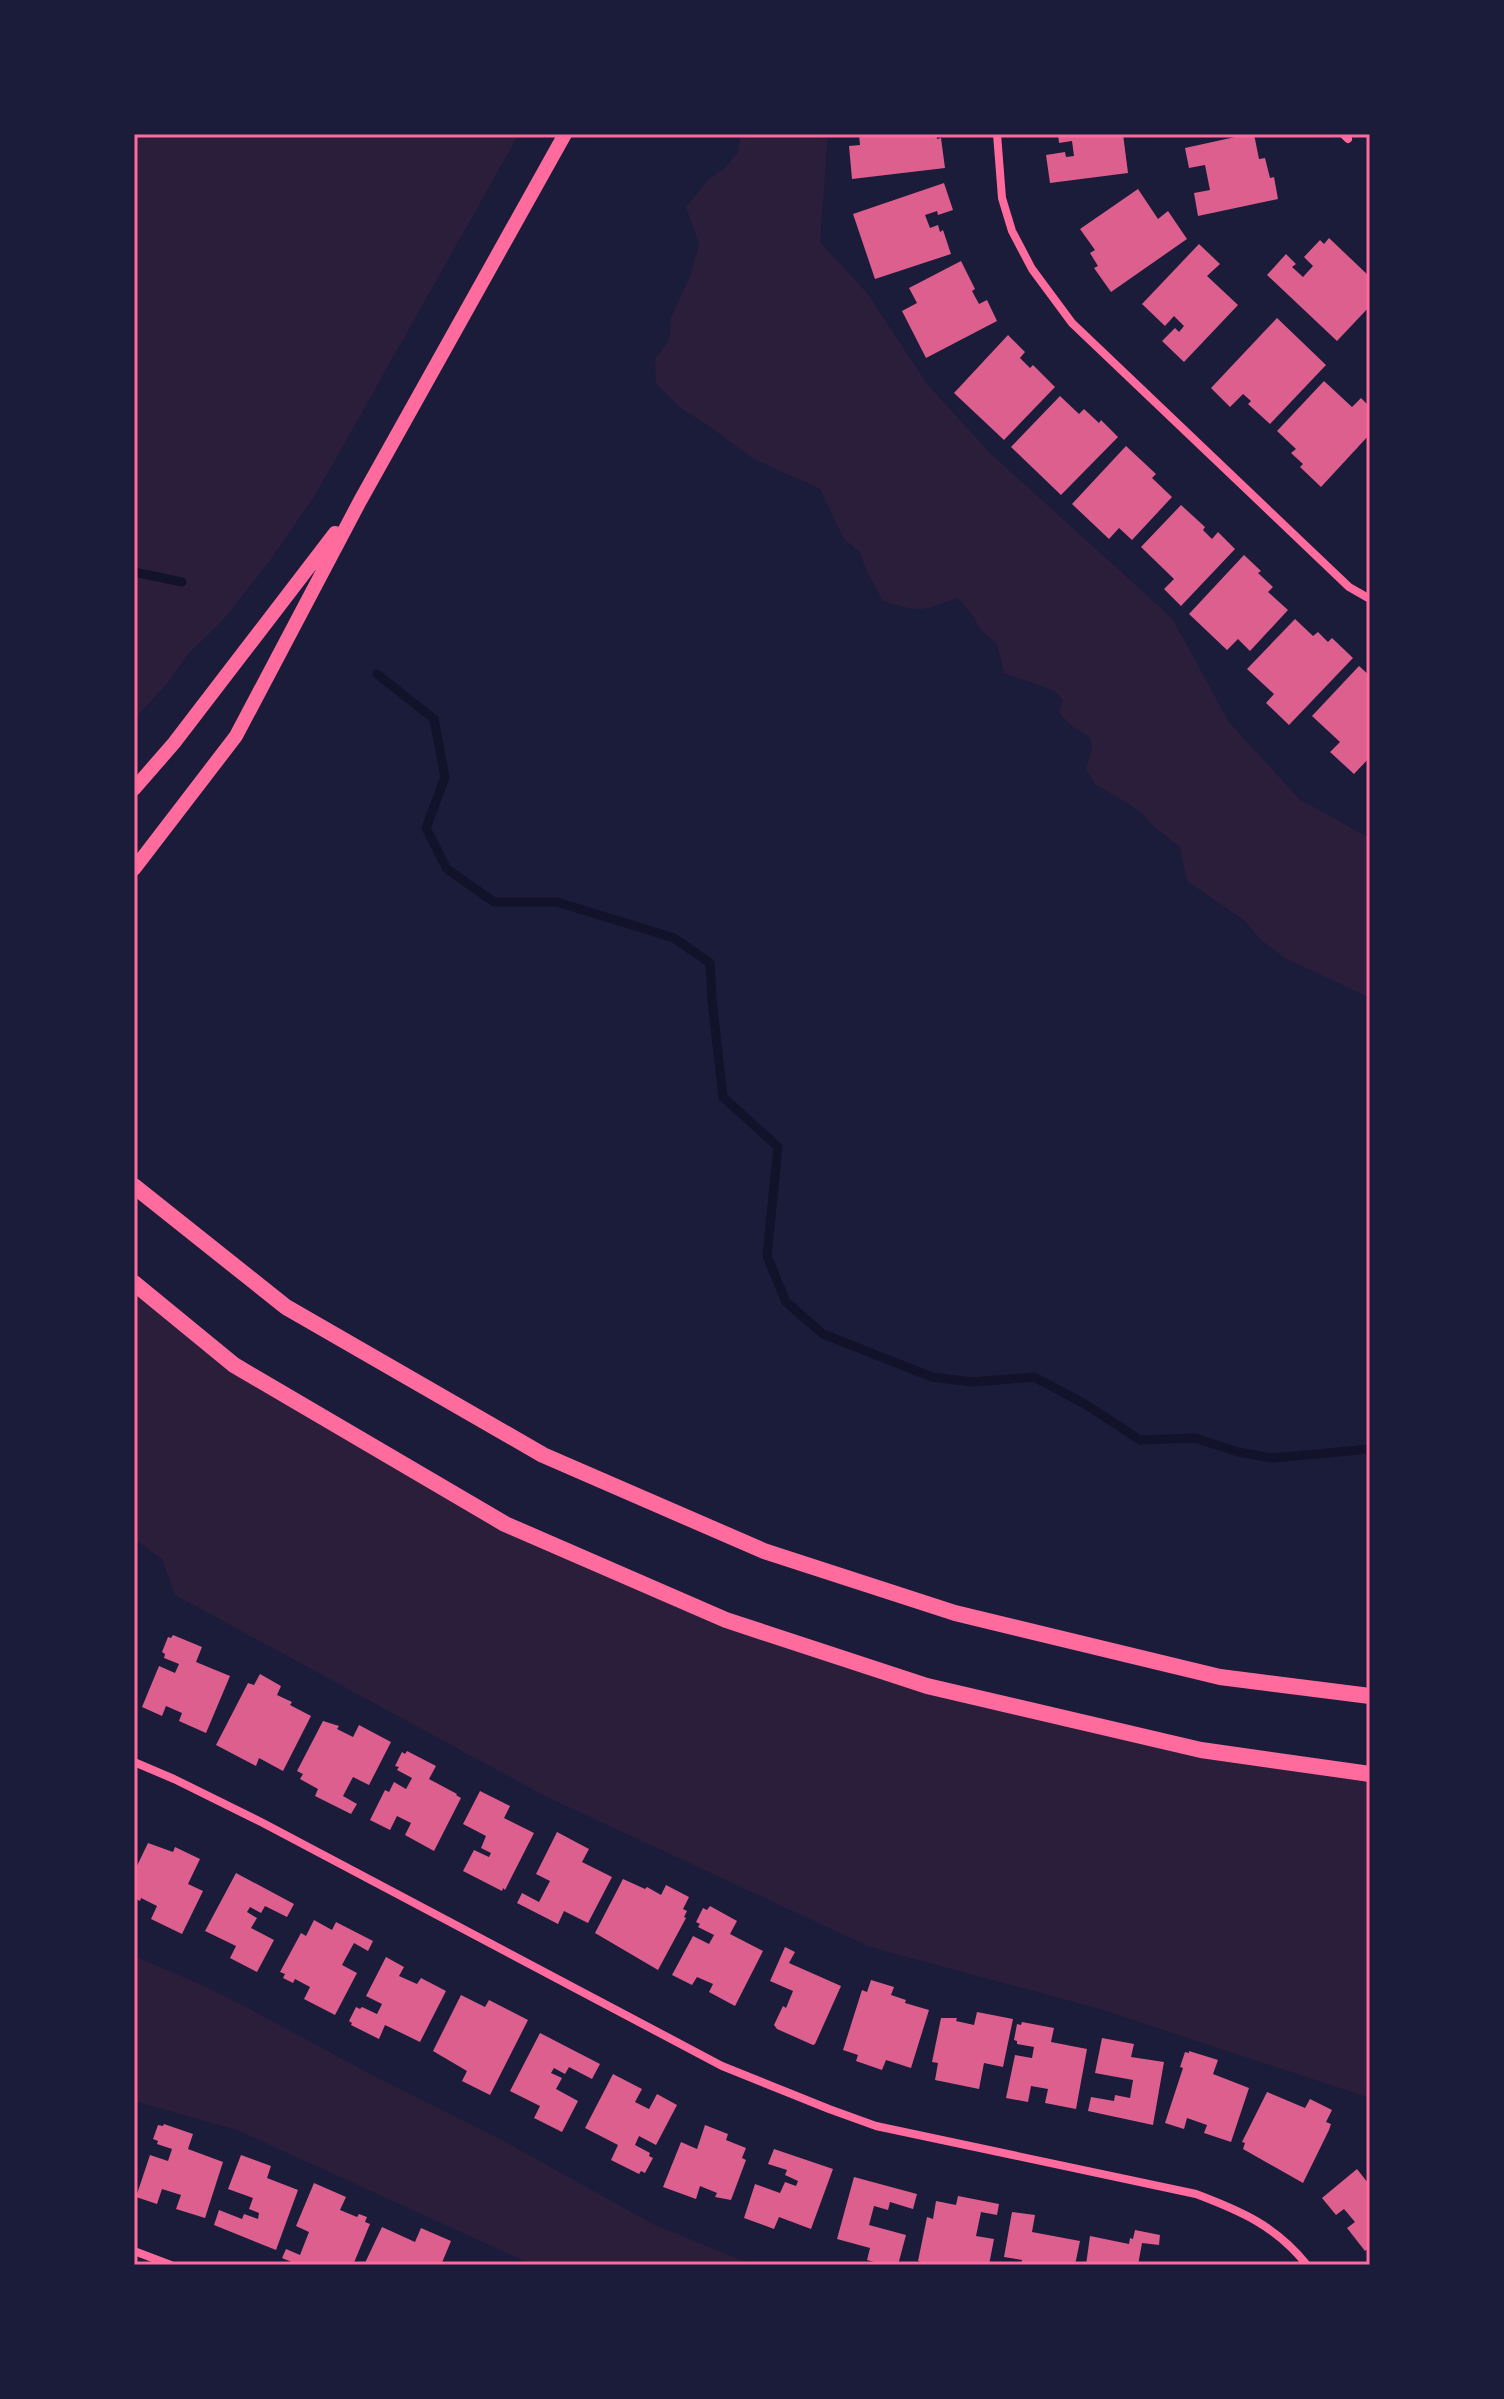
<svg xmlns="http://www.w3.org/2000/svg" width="1504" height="2399" font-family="Georgia,serif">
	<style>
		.green { fill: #2a1e3b }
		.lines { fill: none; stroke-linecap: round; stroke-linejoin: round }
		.stream { stroke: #12122b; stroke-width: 9 }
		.building { fill: #dd5f8e }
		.minor { stroke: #ff6b9d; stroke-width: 8 }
		.tertiary { stroke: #ff6b9d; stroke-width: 14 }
		.secondary { stroke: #ff6b9d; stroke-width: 16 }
		.neatline { fill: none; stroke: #ff6b9d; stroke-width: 3 }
	</style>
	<rect width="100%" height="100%" fill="#1b1b3a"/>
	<path class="green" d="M134,134h385l-202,358 -48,70 -46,58 -36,35 -21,30 -32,34z
		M741,134h87l-8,108 47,51 60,91 63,69 182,165 57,104 70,77 71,39v160l-85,-40 -24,-18 -16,-19 -58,-40 -7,-34 -27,-21 -12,-14 -46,-28 -9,-15 6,-21 -2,-11 -17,-10 -14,-14 4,-13 -8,-9 -51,-18 -7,-29 -15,-13 -12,-19 -13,-14c-34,14 -39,14 -74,3l-17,-31 -6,-18 -16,-13 -24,-50 -68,-31 -43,-32 -27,-17 -26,-26 -1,-24 14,-19 2,-23 20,-43 8,-30 -13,-37 22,-27 17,-12 13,-16z
		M134,1283l100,82 271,159 221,96 201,66 274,64 169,24v342l-3,-19 -267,-88 -230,-62 -323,-150 -372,-202 -13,-36 -28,-20z
		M134,1956l66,28 48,24 126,68 126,63 153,85 100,41h-220l-296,-135 -103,-29z"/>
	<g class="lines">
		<path class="stream" d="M134,572l48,10
			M377,674l57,45 11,58 -19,51 21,41 47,33h63l117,36 36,25 2,37 11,97 55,50 -11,109 19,46 37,32 109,43 40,5 62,-5 51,27 55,36 55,-2 43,14 35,6 97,-9"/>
	</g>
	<path class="building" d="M859,134h77l1,5 4,-1 4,30 -93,11 -3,-33 11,-1z
		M1058,134h65l5,39 -78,10 -4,-28 19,-3 1,5 8,-1 -2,-15 -13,2z
		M1249,134h5l5,25 6,-1 5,20 4,-1 4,22 -80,17 -4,-23 16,-3 -5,-25 -16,3 -4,-20z
		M944,183l9,27 -15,5 -1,-4 -12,4 5,13 8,-3 2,7 3,-2 8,24 -76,25 -22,-65z
		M1138,189l20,30 10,-8 19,28 -76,53 -17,-24 4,-2 -8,-13 5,-3 -15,-21z
		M1329,238l41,39v29l-33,35 -70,-66 19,-21 10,10 -4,3 11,10 10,-11 -9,-9 16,-17 4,4z
		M1199,244l21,20 -13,12 31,29 -54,57 -22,-21 13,-13 4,4 5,-6 -10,-10 -9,10 -23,-22z
		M961,261l14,28 -3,2 7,13 8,-4 10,21 -71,37 -24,-47 15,-8 -8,-15z
		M1277,318l49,47 -56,59 -22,-20 3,-3 -8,-7 -13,13 -19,-19z
		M1008,335l17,17 -5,6 10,10 3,-3 22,22 -51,53 -50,-47z
		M1324,381l28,26 9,-9 9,9v27l-49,53 -21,-20 3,-3 -12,-11 5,-4 -19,-18z
		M1060,396l19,18 5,-5 15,14 2,-3 17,17 -57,58 -50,-48z
		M1126,446l30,28 -4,4 20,19 -40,43 -13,-12 -10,11 -37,-35z
		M1181,505l24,22 -2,3 9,9 6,-7 17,17 -54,57 -17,-17 10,-10 -33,-32z
		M1244,555l17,16 -3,2 15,14 -5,5 20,18 -38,41 -12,-12 -11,11 -38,-36z
		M1295,619l18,17 5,-4 10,10 4,-4 21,20 -64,67 -23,-22 8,-9 -27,-25z
		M1359,666l11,10v81l-16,17 -24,-22 10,-10 -28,-26z
		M173,1635l29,12 -6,15 34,14 -24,57 -27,-12 3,-8 -16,-7 -4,10 -20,-9 17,-41 16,7 4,-9 -15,-6 1,-4 -3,-2 6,-15 3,1z
		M260,1674l21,12 -4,9 15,7 -2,3 21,11 -28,55 -24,-13 -3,8 -40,-21 32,-62 6,2z
		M323,1721l16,5 -2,3 16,8 6,-12 32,17 -22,43 -16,-8 -10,19 14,8 -6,10 -36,-18 3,-7 -18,-10 3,-5 -6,-3z
		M407,1751l29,15 -7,13 28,15 -1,1 5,3 -27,53 -29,-16 6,-12 -14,-7 -7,14 -20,-10 15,-30 4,2 5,-10 12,7 6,-11 -15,-8 2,-3 -4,-1 7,-14 3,2z
		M480,1791l30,15 -6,12 30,15 -29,57 -2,-2 -1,3 -39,-20 11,-21 15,7 2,-4 -10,-5 5,-12 -23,-12z
		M557,1832l32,17 -7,13 30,15 -24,46 -24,-12 -6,13 -41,-21 5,-10 17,9 11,-21 -14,-7z
		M148,1843l25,9 2,-5 25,12 -12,25 15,7 -21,43 -31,-15 6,-13 -16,-8 -1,3 -6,-3v-26z
		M236,1873l58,31 -7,13 -22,-11 -4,7 -11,-6 -3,5 10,6 -6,10 23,12 -17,32 -27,-14 6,-12 -31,-15z
		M623,1879l22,10 2,-2 14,8 5,-10 23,12 -6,12 4,2 -3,6 2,1 -28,52 -63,-37z
		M710,1906l27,15 -7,13 33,17 -28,55 -26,-14 4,-8 -16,-7 -5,8 -20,-10 21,-39 16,8 5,-9 -16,-8 2,-3 -4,-2 7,-14 4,2z
		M314,1920l18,10 4,-8 37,19 -5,10 -14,-8 -12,22 15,8 -22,42 -31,-16 6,-12 -15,-8 -2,4 -10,-5 2,-4 -5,-2 21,-39 5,3z
		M785,1947l10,5 -6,11 52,23 -26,58 -2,1 -36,-16 -3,-4 9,-19 3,2 7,-17 -23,-10z
		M386,1957l18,10 -5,9 18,8 4,-6 25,13 -26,51 -35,-17 -6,14 -28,-14 1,-2 -3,-2 7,-14 4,2 2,-2 15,7 5,-10 -16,-8z
		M871,1980l23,7 -3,8 15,5 -1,3 24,7 -18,58 -25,-8 -4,10 -26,-9 2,-6 -15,-5 19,-60 5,2z
		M461,1995l24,12 4,-7 39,20 -38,75 -28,-14 5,-10 -34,-20z
		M977,2012l36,7 -10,48 -19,-4 -5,26 -44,-9 3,-17 -6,-1 9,-44h16l-1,3 18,4z
		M1022,2022l32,6 -3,14 36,7 -11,60 -31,-6 3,-14 -17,-3 -3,16 -22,-4 9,-43 17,3 2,-11 -17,-3v-3l-3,-1 3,-16 4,1z
		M540,2033l60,31 -8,15 -23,-12 -4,7 -11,-6 -3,5 11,5 -6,11 22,12 -16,31 -28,-14 6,-12 -30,-15z
		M1102,2038l32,6 -3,13 33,5 -11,63 -65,-14 3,-14 23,4 1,-6 15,3 3,-18 -38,-7z
		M1189,2051l29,9 -5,14 36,14 -18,54 -27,-9 3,-8 -20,-7 -3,11 -19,-6 18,-55 -3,-1 5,-15 4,1z
		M613,2074l29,15 -7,13 14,7 8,-15 20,11 -21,40 -17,-9 -4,9 15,8 -1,3 4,2 -8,15 -4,-2 -2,3 -28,-14 7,-15 -33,-17z
		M1267,2092l38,16 5,-9 22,11 -6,12 5,2 -2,6 -26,53 -60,-34 2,-6 -3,-1z
		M164,2124l29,10 -5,15 35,13 -18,56 -29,-9 5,-14 -19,-6 -5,15 -21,-7 14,-42 18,6 4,-12 -15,-5 1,-3 -5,-2 5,-14 5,1z
		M705,2125l23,9 -2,6 20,8 -4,10 4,2 -15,40 -16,-3 2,-4 -17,-7 -4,13 -33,-12 18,-45 16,7z
		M774,2149l59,20 -22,60 -32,-12 -5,12 -30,-11 11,-34 25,9 5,-11 11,4 2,-5 -13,-6 2,-5 -19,-6z
		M241,2155l30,11 -4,12 31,12 -22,60 -62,-25 5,-15 23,9 2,-5 14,5 1,-6 -10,-4 4,-11 -25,-9z
		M1357,2169l11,14 2,-2v66l-5,4 -18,-23 8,-6 -11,-13 -8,6 -14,-17z
		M854,2177l63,17 -4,15 -23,-7 -2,8 -14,-4 -5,19 37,10 -8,30h-14l-17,-5 3,-12 -33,-9z
		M314,2183l32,14 -6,13 17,7 2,-3 8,3 -2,5 5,2 -17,41h-18l-8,-3 -1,3h-27l-17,-7 4,-9 14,6 9,-23 -13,-6z
		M958,2196l41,8 -2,11 -16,-3 -5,24 18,3 -5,26h-61l-10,-4 9,-44 6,2 3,-18 20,4z
		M1012,2212l23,3 -3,17 48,9 -5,24h-54l1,-5 -18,-3z
		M382,2227l33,15 6,-14 30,13 -10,24h-77z
		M1135,2230l25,5 -1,10 -17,-2 -4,22h-52l4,-29 39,8 1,-6 3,1z"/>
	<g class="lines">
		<path class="minor" d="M997,134l5,64 10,33 20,38 40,54 277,264 21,12
			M1343,134l5,5
			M134,1762l40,17 89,44 459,243 107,43 47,17 320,68c45,17 80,32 111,71
			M134,2251l37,14"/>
		<path class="tertiary" d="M134,789l40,-46 161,-210
			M134,869l102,-133 124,-235 205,-367"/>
		<path class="secondary" d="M134,1186l152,121 257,148 221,96 191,62 265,64 150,19
			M134,1283l100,82 271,159 221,96 201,66 274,64 169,24"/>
	</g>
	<rect width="1504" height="2399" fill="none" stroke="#1b1b3a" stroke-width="272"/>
	<rect x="136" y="136" width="1232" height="2127" class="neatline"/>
</svg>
